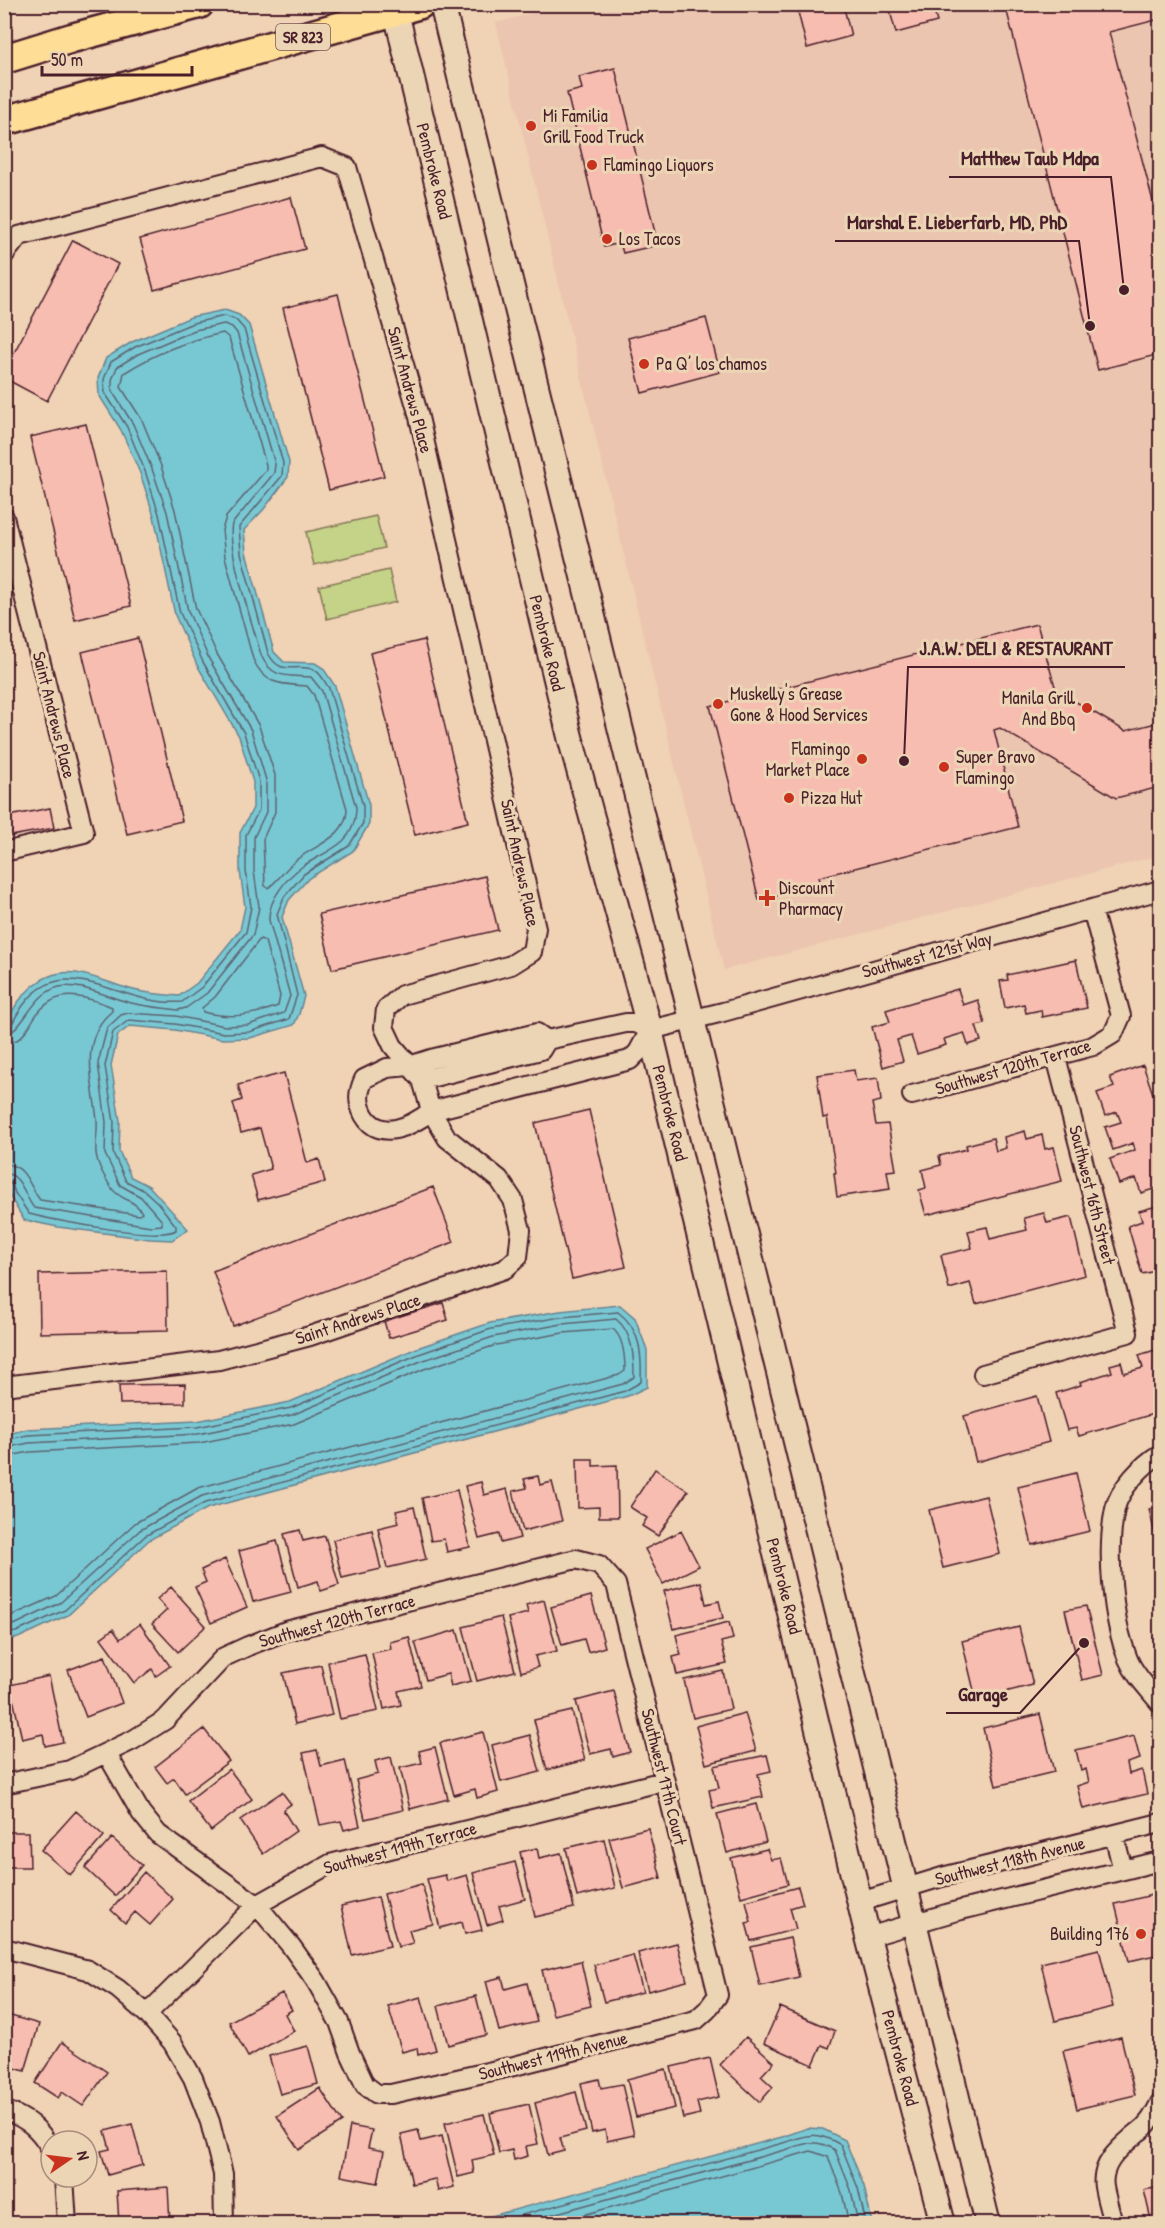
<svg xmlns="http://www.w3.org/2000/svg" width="1165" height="2228" font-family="'Patrick Hand',sans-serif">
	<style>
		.built { fill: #ebc5af }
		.green { fill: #c4d387; stroke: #877959; stroke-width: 1.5 }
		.water { fill: #78c8d4; stroke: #668490; stroke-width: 1.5 }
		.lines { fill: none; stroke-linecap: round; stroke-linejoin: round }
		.shore { stroke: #5c636f; stroke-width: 1.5 }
		.building { fill: #f8bdb1; stroke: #4a1f2b; stroke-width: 1.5 }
		.minor-casing { stroke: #4a1f2b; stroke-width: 22 }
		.secondary-casing { stroke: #4a1f2b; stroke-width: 28 }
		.trunk-casing { stroke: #4a1f2b; stroke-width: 33 }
		.minor { stroke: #ecd5b5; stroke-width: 18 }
		.secondary { stroke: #ecd5b5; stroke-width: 24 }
		.trunk { stroke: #fedd96; stroke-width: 28 }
		.poi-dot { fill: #c8321e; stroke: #ecd5b5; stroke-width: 2 }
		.labels { text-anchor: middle; stroke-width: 6; stroke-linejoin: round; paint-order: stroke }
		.shield { fill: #ecd5b5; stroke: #7b5654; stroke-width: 1.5 }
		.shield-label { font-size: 16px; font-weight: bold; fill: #4a1f2b }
		.poi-label { font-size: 18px; fill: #4a1f2b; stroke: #ecd5b5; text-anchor: start }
		.street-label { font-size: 18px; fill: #4a1f2b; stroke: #ecd5b5 }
		.leader { fill: none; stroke: #4a1f2b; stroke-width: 2 }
		.callout-dot { fill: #4a1f2b; stroke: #ecd5b5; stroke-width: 2 }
		.callout-label { font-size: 20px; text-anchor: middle; font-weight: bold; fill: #4a1f2b; stroke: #ecd5b5; stroke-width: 6; stroke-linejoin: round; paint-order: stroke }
	</style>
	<rect width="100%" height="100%" fill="#f0d2b5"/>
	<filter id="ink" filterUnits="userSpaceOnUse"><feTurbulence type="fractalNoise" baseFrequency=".0167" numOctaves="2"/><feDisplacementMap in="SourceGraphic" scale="12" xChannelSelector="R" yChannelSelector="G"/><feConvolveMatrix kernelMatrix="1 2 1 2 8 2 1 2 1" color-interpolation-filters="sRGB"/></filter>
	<g filter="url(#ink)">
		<path class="built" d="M566,4l594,1v850l-436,115 -228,-947z"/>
		<path class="green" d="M376,516l8,32 -70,17 -8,-33z
			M389,570l7,32 -69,17 -8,-33z"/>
		<path class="water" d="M225,310l14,5 10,10 40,137 -1,15 -24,32 -20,21 2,22 28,100 10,10 31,1 8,5 12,18 34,119v19l-16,27 -44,27 -20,22 -7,17 22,79 -5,18 -5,11 -44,13 -27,1 -48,-9 -45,-4 -12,9 -7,30 9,56 -1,30 12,26 18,9 39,43 -16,11 -22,-1 -92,-12 -34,-7 -15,-25 -4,-18v-150c11,-29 36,-59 71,-54 21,3 41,14 62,18 13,3 28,4 41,5l18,-13 43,-53 5,-23 -5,-36v-38l13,-25v-26l-14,-46 -42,-71 -22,-50 -21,-99 -14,-43 -19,-43 -22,-35 -1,-17 8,-20 26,-16 59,-25z
			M620,1305l15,13 12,32v37l-19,9 -420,112 -59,32 -81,75 -50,23 -13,2v-205l22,-6 170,-8 93,-19 127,-54 73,-25 70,-12z
			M808,2128l15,1 22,11 19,46 8,37h-406l316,-86z"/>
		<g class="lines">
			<path class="shore" d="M223,333l6,5 37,127v5l-40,47 -4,13 3,27 28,102c12,27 28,25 54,27l7,9 33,114c0,29 -33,36 -52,52 -10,8 -17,20 -27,27l-3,-2 -2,-47 12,-27v-37l-16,-49 -42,-72 -21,-45 -21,-99 -14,-44 -19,-46 -21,-33 3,-14c30,-19 64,-33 99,-40z
				M260,939l5,2 15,55 -2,10c-26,10 -49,13 -75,6l-1,-4 13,-11z
				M4,1027l8,-3c43,-88 102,-16 170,-22l20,-15 44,-55 5,-25 -5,-36v-36l13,-25v-29l-15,-48 -41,-71 -23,-49 -21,-99 -14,-43 -18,-44 -22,-34 -1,-14 7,-17 24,-15 58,-24 32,-7 11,4 8,9 39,134 -1,13 -43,51 2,26 27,100c13,25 27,9 46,17 7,2 11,13 15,18l34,118v17l-14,23 -45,28 -20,23 -7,17 20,81 -8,24 -40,13 -25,1 -49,-9 -46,-4 -16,12 -8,34 9,56 -1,31 13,28 19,10 13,12 18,23v4c-17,11 -123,-10 -147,-16l-14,-21 -3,-9 -8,-3
				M4,1034c20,-1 26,-40 55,-47 22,-5 54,13 77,17 14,3 28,4 42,6l8,-2 21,-15 46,-58 6,-28 -5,-36v-34l12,-25v-32l-15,-50 -42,-71 -21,-48 -21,-99 -15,-43 -19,-45 -21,-33v-11l5,-13 21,-13 57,-24 29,-6 8,3 5,6 38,131 -1,9 -42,51c-6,24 22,104 29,131 11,25 27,20 50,22l11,14 34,116c0,12 -4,25 -13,34 -11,10 -28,17 -40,25 -16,11 -35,34 -34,54l21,76 -6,17 -36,12 -23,1 -49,-10 -48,-3 -7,2 -14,13 -9,35 8,59 -1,32 15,31 21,12 21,24v4l-11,1 -117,-18c-10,-12 -12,-34 -30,-35
				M4,1043c14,0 19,-7 26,-18 20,-38 48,-32 82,-18v4c-34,28 -19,72 -15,109 1,11 -2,22 -1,33 1,11 9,25 15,34 7,13 26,13 31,26l-3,2 -99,-15c-12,-15 -13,-35 -36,-36
				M4,1440l24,-5 169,-8 94,-19 128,-54 72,-25 70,-12 57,-5c23,17 24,43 23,70l-16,9 -420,112 -60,33 -80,74 -49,22 -12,2
				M4,1448l25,-5 169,-9 94,-19 129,-54 72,-24 69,-13 54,-5c17,14 18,38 18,58l-11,7 -421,112 -62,34 -80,73 -46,22 -10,1
				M4,1457l26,-5 169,-9 95,-19 130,-55 72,-24 67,-12 50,-4c11,9 12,28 12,42l-6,4 -421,113 -63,35 -79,73 -45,20 -7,1
				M489,2224l294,-81c25,-9 34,-12 58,2l17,43 8,36
				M517,2224l268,-74c22,-7 29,-12 50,0l16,40 7,34
				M551,2224l260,-73 17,6 14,36 7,31"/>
		</g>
		<path class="building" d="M796,4h47l8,32 -44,12z
			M888,4h44l5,18 -41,11z
			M1005,4h155v15l-51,13 48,185 3,-1v138l-62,16z
			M615,68l43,177 -35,8 -3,-10 -16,4 -37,-154 15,-4 -3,-12z
			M291,197l14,52 -151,41 -14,-51z
			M73,240l45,24 -71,137 -43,-23v-6z
			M338,294l46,182 -55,14 -46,-182z
			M706,318l14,54 -78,21 -14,-55z
			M86,424l45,182 -56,14 -45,-183z
			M4,543l12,49 -12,3z
			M1037,624l19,66 69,41 35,-9v65l-44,11 -116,-70 -6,2 24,97 -199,50 2,8 -62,15 -49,-194z
			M138,638l44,183 -55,13 -45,-182z
			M424,640l44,182 -53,13 -45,-182z
			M50,808l4,20 -48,9 -2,-20z
			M485,876l13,54 -166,39 -13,-55z
			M1076,960l11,48 -45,9 -1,-7 -15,3 -2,-9 -19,4 -5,-27 8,-1 -1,-5z
			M958,989l5,16 15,-5 7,24 -9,2 5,15 -13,4 -4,-12 -20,6 2,6 -29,9 -6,-18 -14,4 6,21 -20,6 -11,-40 18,-5 -4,-12z
			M1143,1065l17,49v73l-19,6 -5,-15 -17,6 -9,-25 25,-9 -2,-7 -20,7 -8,-23 16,-5 -4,-10 -12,4 -8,-23 17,-6 -4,-10z
			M854,1070l2,11 22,-3 3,23 -9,2 4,22 12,-1 8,46 -9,1 3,18 -53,8 -3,-24h2l-9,-56 -4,1 -6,-43z
			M284,1073l23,90 12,-4 6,23 -67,18 -7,-25 20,-6 -11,-41 -19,5 -8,-30 9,-3 -4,-15z
			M589,1110l37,157 -54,12 -37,-156z
			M1025,1131l2,8 15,-4 3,14 9,-2 8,34 -136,34 -7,-25 7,-2 -4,-18 19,-5 -2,-9 28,-7 -1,-4 27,-7 3,13 10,-3 -2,-11z
			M433,1187l21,55 -221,84 -20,-55z
			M1160,1205v84l-5,-18 -13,3 -14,-48 14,-5 -3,-10z
			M1044,1213l3,10 24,-6 14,58 -109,29 -6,-21 -21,6 -8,-34 31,-7 -4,-17 19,-4 3,12 37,-9 -3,-12z
			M167,1271l1,59 -128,3 -1,-59z
			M443,1303l5,17 -59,18 -5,-17z
			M1155,1350l5,14v48l-81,24 -3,-8 -9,2 -11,-37 25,-8 -1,-3 32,-10 -2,-7 11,-3 3,11 19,-5 -4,-13z
			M185,1384v19l-65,1 -1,-19z
			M1037,1396l12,46 -73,20 -12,-46z
			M577,1459h16v7l24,-1 1,52h-19v-10l-21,1z
			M655,1469l33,22 -30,45 -16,-10 5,-8 -17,-11z
			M1076,1473l14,58 -58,14 -14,-58z
			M538,1476l2,9 12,-3 10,39 -39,10 -10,-40 14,-3 -3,-9z
			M481,1482l3,13 23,-6 13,49 -19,5 -2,-9 -20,5 -14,-53z
			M457,1490l13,57 -23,5 -3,-13 -13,2 -9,-43z
			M986,1496l14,58 -57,14 -14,-58z
			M414,1507l12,52 -39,9 -9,-40 21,-5 -3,-12z
			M1160,1507v49l-11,-47z
			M300,1530l3,11 22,-5 14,49 -18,6 -3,-10 -20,6 -14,-53z
			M372,1530l9,39 -39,9 -9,-38z
			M681,1531l18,35 -36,18 -18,-35z
			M277,1541l14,51 -38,10 -14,-51z
			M225,1559l22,48 -36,16 -16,-36 11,-5 -5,-12z
			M701,1582l5,22 13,-3 4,17 -50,11 -9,-38z
			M171,1587l35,39 -28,26 -26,-28 15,-14 -10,-11z
			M591,1596l14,51 -17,5 -4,-13 -22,6 -11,-38z
			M544,1600l13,51 -22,5 3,11 -17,5 -13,-54 20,-5 -2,-8z
			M1086,1606l17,69 -21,5 -17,-70z
			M501,1617l14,54 -38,10 -14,-54z
			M729,1622l4,17 -12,3 6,22 -50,11 -4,-18 8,-2 -5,-20z
			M140,1624l30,42 -14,10 -4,-7 -18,14 -33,-45 12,-9 7,10z
			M1019,1627l14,58 -57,14 -14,-58z
			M457,1630l14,51 -20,5 -3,-12 -22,6 -11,-38z
			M409,1637l12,49 -23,5 3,14 -17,4 -12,-56 19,-4 -1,-7z
			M365,1654l13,57 -38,8 -12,-57z
			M105,1656l17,47 -36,14 -18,-47z
			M321,1665l11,50 -37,9 -12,-51z
			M723,1671l8,38 -38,9 -9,-38z
			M49,1676l14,66 -18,4 -2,-12 -21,5 -12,-54z
			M614,1691l16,61 -17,5 -2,-8 -21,5 -14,-53z
			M572,1711l13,49 -38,10 -13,-50z
			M745,1713l11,38 -50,13 -10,-38z
			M1040,1714l14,58 -58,14 -13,-58z
			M204,1729l25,32 -44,33 -11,-16 -7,5 -12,-16z
			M483,1732l15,60 -21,6 -2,-9 -21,6 -14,-52z
			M530,1735l10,37 -39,10 -9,-37z
			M1134,1736l6,23 -13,4 2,11 13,-4 5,24 -64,15 -6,-23 12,-4 -3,-13 -5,2 -5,-21z
			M435,1747l13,52 -38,10 -10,-41 22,-5 -3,-12z
			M317,1750l4,16 24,-6 15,66 -16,4 -3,-9 -21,4 -17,-72z
			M767,1755l4,16 -13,3 5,23 -50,11 -4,-18 10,-2 -5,-22z
			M391,1757l12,53 -38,9 -9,-39 22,-6 -3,-13z
			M229,1769l23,30 -41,32 -23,-30z
			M282,1792l9,12 -8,6 13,21 -33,23 -23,-34z
			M756,1804l10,38 -39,11 -10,-39z
			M76,1811l28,25 -34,39 -29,-25z
			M648,1828l13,50 -38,10 -14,-50z
			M4,1832h25l1,35h-23l1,13h-4z
			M112,1838l30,27 -27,31 -30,-28z
			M604,1839l11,49 -38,9 -11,-49z
			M537,1848l2,10 22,-5 13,55 -39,9 -15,-65z
			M767,1849l4,11 10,-2 7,26 -47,13 -10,-39z
			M515,1862l10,37 -26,7 4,14 -16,5 -14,-52z
			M144,1872l29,27 -23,26 -15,-13 -10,11 -14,-13z
			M445,1875l2,6 20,-6 15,55 -17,4 -3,-12 -22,6 -13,-49z
			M422,1884l11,40 -24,6 4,13 -15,4 -14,-53z
			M798,1887l5,17 -13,4 6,21 -45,12 -5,-18 5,-1 -5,-21z
			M1160,1893v61l-31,7 -14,-57z
			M378,1897l12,49 -38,9 -11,-49z
			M790,1938l9,39 -39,9 -9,-39z
			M677,1943l10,38 -39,10 -10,-38z
			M1099,1949l14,58 -58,14 -14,-58z
			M633,1955l10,37 -39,10 -10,-37z
			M581,1961l10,45 -38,9 -11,-45z
			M502,1977l3,12 22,-6 10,39 -38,9 -13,-50z
			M282,1993l10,17 -7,4 9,17 -46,26 -19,-35z
			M476,1996l10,39 -38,10 -10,-39z
			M421,1997l15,53 -18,5 -1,-7 -15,4 -14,-46z
			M780,2007l55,24 -6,17 -7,-3 -9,20 -49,-22z
			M4,2014l35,10 -14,47 -21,-6z
			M746,2037l28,25 -13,14 12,11 -13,15 -40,-37z
			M1121,2037l14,58 -58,14 -14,-58z
			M62,2042l45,30 -24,34 -21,-14 -4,6 -23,-15z
			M308,2046l10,38 -38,10 -11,-38z
			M710,2058l9,39 -22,5 3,12 -17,4 -12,-51z
			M666,2069l9,39 -39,9 -9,-38z
			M599,2079l2,9 21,-4 12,51 -27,6 -2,-11 -13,3 -11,-50z
			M320,2088l22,34 -43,28 -22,-34z
			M576,2092l10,39 -26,7 4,13 -16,4 -13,-52z
			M529,2104l9,40 -12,2 2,10 -14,4 -2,-10 -13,3 -9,-40z
			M484,2114l10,41 -22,5 2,13 -16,4 -13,-54z
			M132,2124l11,41 -35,10 -7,-24 9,-2 -5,-18z
			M350,2126l22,4 -4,18 16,3 -6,32 -37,-7z
			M418,2130l3,11 21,-5 12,51 -16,4 -3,-12 -23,5 -11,-50z
			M168,2187l2,37h-60l9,-1 -2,-32z
			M1160,2187v37h-8l-8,-34z"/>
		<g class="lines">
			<g class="minor-casing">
				<path id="minor" d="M4,255l15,-19 303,-79 25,10 71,246 118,515 -4,24 -21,13 -109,30 -16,14 -2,18 9,19 29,34 9,31 16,27 52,41 14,21 8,30 -3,27 -13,12 -195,67 -91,24 -215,26
					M4,517l80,316 -80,19
					M547,1040l-10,-7 -106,26 -22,7 -22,2 -23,11c-6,13 -7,23 0,36 16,28 49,10 67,-4l199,-51 8,-8 12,-22
					M422,1080l119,-30 6,-10 79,-17h10l14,7 73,-18 437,-122
					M912,1095l181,-49 20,-12 8,-18 -29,-107
					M983,1374l145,-41 -72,-276
					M1160,1454c-17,10 -41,35 -45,55 -9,42 -3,110 13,150 7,17 21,30 32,44
					M4,1784l66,-14 63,-30 32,-20 59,-63 24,-11 38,-15 290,-72 23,6 17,19 102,411 -11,15 -11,10 -182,46 -123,28h-14l-12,-9 -15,-32 -11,-31 -23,-41 -25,-35 -34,-41 -99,-71 -17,-21 -34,-59
					M1114,1835l9,35
					M860,1902l82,-25 218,-54
					M868,1937l85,-25 207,-51
					M4,1948l84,22 30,19 29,25 25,28 21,36 17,44 13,52 1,50
					M147,2014l110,-109 73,-41 334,-83
					M4,2110c24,9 35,18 47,39
					M64,2177l3,47
					M1113,2224c-3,-13 -7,-25 -9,-37 -4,-24 17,-40 33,-54 11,-7 17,-18 23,-30"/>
			</g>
			<g class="secondary-casing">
				<path id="secondary" d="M394,4l176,733 80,293 218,907 75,287
					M442,4c184,740 364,1480 546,2220"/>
			</g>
			<g class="trunk-casing">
				<path id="trunk" d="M4,59l68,-21 127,-34
					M4,121l416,-117"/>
			</g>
			<use href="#minor" class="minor"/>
			<use href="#secondary" class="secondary"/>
			<use href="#trunk" class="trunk"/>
		</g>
	</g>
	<g class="poi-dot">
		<circle cx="531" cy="126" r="6"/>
		<circle cx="592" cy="165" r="6"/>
		<circle cx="607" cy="239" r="6"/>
		<circle cx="644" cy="364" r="6"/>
		<circle cx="718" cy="704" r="6"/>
		<circle cx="1087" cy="708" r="6"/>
		<circle cx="862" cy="759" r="6"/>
		<circle cx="944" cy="767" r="6"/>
		<circle cx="789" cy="798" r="6"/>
		<path d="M764 889h6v6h6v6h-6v6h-6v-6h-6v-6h6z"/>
		<circle cx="1141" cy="1934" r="6"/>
	</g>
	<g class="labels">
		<rect class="shield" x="276" y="24" width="54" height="26" rx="4.5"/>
		<g class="shield-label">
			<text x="303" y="43">SR 823</text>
		</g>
		<g class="poi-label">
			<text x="543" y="122">Mi Familia<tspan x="543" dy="21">Grill Food Truck</tspan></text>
			<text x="604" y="171">Flamingo Liquors</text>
			<text x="619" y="245">Los Tacos</text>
			<text x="656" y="370">Pa Q’ los chamos</text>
			<text x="730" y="700">Muskelly's Grease<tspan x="730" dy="21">Gone &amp; Hood Services</tspan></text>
			<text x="1075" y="704" text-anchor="end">Manila Grill<tspan x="1075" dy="21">And Bbq</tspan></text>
			<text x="850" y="755" text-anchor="end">Flamingo<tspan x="850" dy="21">Market Place</tspan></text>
			<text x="956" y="763">Super Bravo<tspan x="956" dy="21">Flamingo</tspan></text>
			<text x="801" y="804">Pizza Hut</text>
			<text x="779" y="894">Discount<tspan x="779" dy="21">Pharmacy</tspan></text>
			<text x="1129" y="1940" text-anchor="end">Building 176</text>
		</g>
		<g class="street-label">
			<text transform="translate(434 171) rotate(76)" y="6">Pembroke Road</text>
			<text transform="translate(410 390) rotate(75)" y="6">Saint Andrews Place</text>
			<text transform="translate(547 643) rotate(76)" y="6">Pembroke Road</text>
			<text transform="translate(54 715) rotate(76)" y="6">Saint Andrews Place</text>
			<text transform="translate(520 863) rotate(78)" y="6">Saint Andrews Place</text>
			<text transform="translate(927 955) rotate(-15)" y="6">Southwest 121st Way</text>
			<text transform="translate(1013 1067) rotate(-16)" y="6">Southwest 120th Terrace</text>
			<text transform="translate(670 1113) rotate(76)" y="6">Pembroke Road</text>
			<text transform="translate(1092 1195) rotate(76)" y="6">Southwest 16th Street</text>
			<text transform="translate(358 1319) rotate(-18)" y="6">Saint Andrews Place</text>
			<text transform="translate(784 1586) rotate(76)" y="6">Pembroke Road</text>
			<text transform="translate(337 1621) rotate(-15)" y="6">Southwest 120th Terrace</text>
			<text transform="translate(664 1777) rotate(76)" y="6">Southwest 17th Court</text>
			<text transform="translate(400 1848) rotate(-15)" y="6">Southwest 119th Terrace</text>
			<text transform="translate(1010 1861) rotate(-14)" y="6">Southwest 118th Avenue</text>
			<text transform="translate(553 2056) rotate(-14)" y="6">Southwest 119th Avenue</text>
			<text transform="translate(900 2058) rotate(75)" y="6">Pembroke Road</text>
		</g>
	</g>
	<path class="leader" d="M1124 290L1111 177H949M1090 326L1079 241H835M904 761L908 667H1125M1084 1643L1020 1713H946"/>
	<g class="callout-dot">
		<circle cx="1124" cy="290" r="6"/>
		<circle cx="1090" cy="326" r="6"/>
		<circle cx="904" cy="761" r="6"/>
		<circle cx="1084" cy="1643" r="6"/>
	</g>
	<g class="callout-label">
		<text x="1030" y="165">Matthew Taub Mdpa</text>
		<text x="957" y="229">Marshal E. Lieberfarb, MD, PhD</text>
		<text x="1016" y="655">J.A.W. DELI &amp; RESTAURANT</text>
		<text x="983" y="1701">Garage</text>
	</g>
	<rect width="1165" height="2228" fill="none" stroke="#ecd5b5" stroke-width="24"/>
	<rect x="12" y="12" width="1141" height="2204" fill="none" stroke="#4a1f2b" stroke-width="2" filter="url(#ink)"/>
	<g transform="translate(69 2159) rotate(76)"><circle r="28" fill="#ecd5b5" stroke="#ab8c7e" stroke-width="1.5"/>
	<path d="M0-4.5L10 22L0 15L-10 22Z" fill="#c8321e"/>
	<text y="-9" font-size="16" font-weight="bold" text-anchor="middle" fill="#4a1f2b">N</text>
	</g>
	<path d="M42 66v9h150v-9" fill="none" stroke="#4a1f2b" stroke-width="3"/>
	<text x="51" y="66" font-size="18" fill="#4a1f2b" stroke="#ecd5b5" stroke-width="4.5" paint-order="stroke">50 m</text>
</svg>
